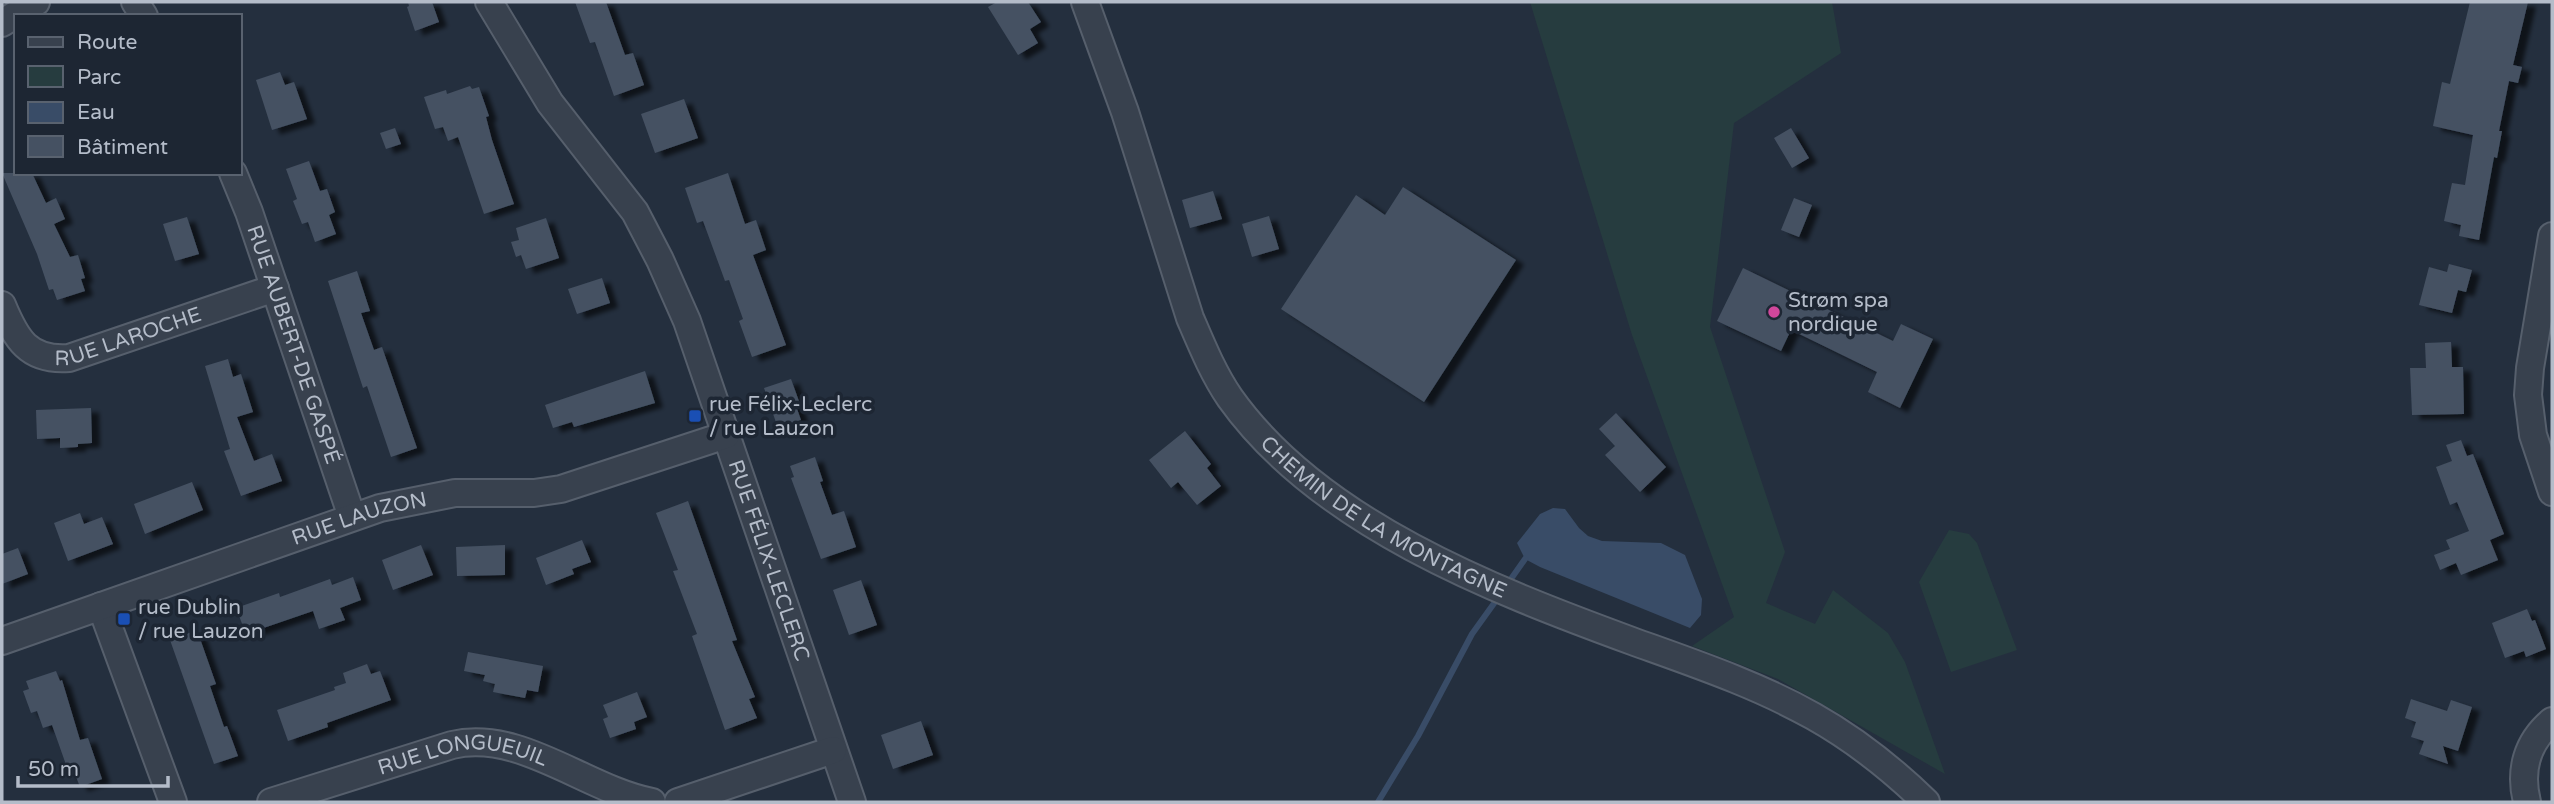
<svg xmlns="http://www.w3.org/2000/svg" width="2554" height="804" font-family="'Varela Round',sans-serif">
	<style>
		.green { fill: #263c3f }
		.water { fill: #394c67 }
		.lines { fill: none; stroke-linecap: round; stroke-linejoin: round }
		.stream { stroke: #394c67; stroke-width: 6 }
		.building { fill: #455162; filter: url(#shadow) }
		.minor-casing { stroke: #565f6c; stroke-width: 30 }
		.minor { stroke: #38414e; stroke-width: 26 }
		.hotel-dot { fill: #d1479c; stroke: #1d2633; stroke-width: 2.5 }
		.transit-dot { fill: #1a4fb4; stroke: #1d2633; stroke-width: 2.5 }
		.labels { text-anchor: middle; stroke-width: 7; stroke-linejoin: round; paint-order: stroke }
		.poi-label { font-size: 21px; fill: #b4bcc9; stroke: #1d2633; text-anchor: start }
		.street-label { font-size: 21px; fill: #b4bcc9; stroke: #1d2633 }
	</style>
	<defs>
		<filter id="shadow"><feDropShadow dx="8" dy="4.5" stdDeviation="2" flood-color="#0009"/></filter>
	</defs>
	<rect width="100%" height="100%" fill="#242f3e"/>
	<path class="green" d="M1530,2h302l9,51 -107,70 -24,204 75,225 -19,51 49,21 18,-34 55,43 17,29 40,112 -167,-95 -86,-33 42,-29 -102,-282z
		M1949,530l20,4 8,9 40,107 -66,22 -32,-90z"/>
	<path class="water" d="M1553,508l12,1 14,19 9,8 14,5 59,2 24,12 17,44 -1,16 -11,13 -150,-61 -15,-8 -8,-16 23,-29z"/>
	<g class="lines">
		<path class="stream" d="M1506,586l19,-27
			M1378,802l40,-66 54,-102 28,-39"/>
	</g>
	<path class="building" d="M408,2h24l7,20 -24,9 -8,-24 2,-1z
		M575,2h31l19,53 8,-2 11,32 -30,11 -19,-54 -5,1z
		M997,2h31l13,20 -11,7 8,14 -20,12 -30,-48z
		M2470,2h58l-15,63 9,2 -4,16 -9,-2 -10,50h3l-5,27 -3,-1 -15,83 -20,-4 2,-11 -17,-4 8,-38 13,2 8,-50 -40,-9 9,-44 8,2z
		M280,72l5,13 9,-3 13,37 -35,11 -16,-50z
		M470,86l2,3 7,-2 10,29 -3,1 6,23 22,64 -30,10 -26,-77 -10,4 -5,-14 -8,2 -11,-32 22,-7 1,4z
		M684,99l14,39 -43,15 -14,-39z
		M395,128l6,16 -15,5 -6,-16z
		M1791,128l18,30 -17,10 -18,-30z
		M309,161l11,30 7,-2 8,23 -6,3 7,19 -21,8 -7,-20 -6,2 -9,-23 4,-2 -11,-30z
		M2,173h30l14,30 10,-5 9,21 -11,5 16,33 8,-2 7,23 -4,1 4,12 -28,9 -4,-11 -4,1 -12,-36z
		M728,173l17,51 11,-4 10,30 -13,5 33,90 -34,12 -13,-36 4,-2 -14,-39 -4,1 -22,-60 -6,2 -12,-35z
		M1403,187l113,73 -92,142 -143,-93 75,-114 29,20z
		M1213,191l9,28 -32,9 -8,-28z
		M1794,198l18,7 -13,32 -18,-7z
		M1269,216l10,33 -27,8 -10,-33z
		M187,217l12,37 -24,7 -12,-37z
		M546,218l13,40 -33,11 -5,-14 -5,2 -5,-15 8,-2 -3,-12z
		M2449,264l23,6 -6,22 -8,-2 -6,23 -33,-8 10,-38 18,5z
		M1743,268l150,73 8,-17 32,15 -33,69 -32,-16 9,-20 -86,-42 -10,21 -64,-30z
		M357,271l13,40 -9,2 13,37 8,-3 35,101 -26,9 -24,-71 -4,2 -35,-107z
		M602,278l8,25 -33,11 -9,-25z
		M2451,342l1,25h11l1,47 -52,1 -2,-47h16l-1,-25z
		M228,359l5,18 8,-3 12,38 -16,5 17,44 18,-7 10,27 -41,15 -17,-45 6,-2 -25,-83z
		M645,371l10,32 -81,24 -2,-5 -19,6 -8,-23z
		M791,379l9,25 -4,2 5,14 -23,8 -14,-40z
		M91,408l1,35 -14,1v3l-18,1v-10l-23,1 -1,-29z
		M1616,413l50,54 -26,25 -35,-37 10,-9 -16,-17z
		M1185,431l26,33 -4,4 14,18 -24,19 -19,-23 -7,6 -22,-28z
		M2461,440l6,16 6,-2 31,80 -14,6 8,20 -37,15 -5,-12 -16,7 -6,-15 16,-6 -4,-9 23,-9 -12,-29 -7,3 -14,-38 16,-6 -6,-16z
		M815,457l8,24 -3,1 12,33 12,-4 12,36 -35,12 -30,-81 3,-1 -4,-11z
		M192,482l11,28 -58,24 -11,-30z
		M688,501l49,139 -5,1 23,56 -6,2 8,19 -32,12 -33,-94 5,-2 -24,-63 5,-1 -22,-57z
		M80,513l4,11 18,-7 11,27 -45,17 -14,-38z
		M582,540l9,22 -19,7 2,5 -28,11 -10,-27z
		M421,545l12,30 -40,15 -11,-30z
		M505,545v30l-48,1 -1,-29z
		M18,548l10,26 -26,10v-30z
		M353,577l8,23 -21,8 5,12 -26,9 -6,-18 -67,23 -10,-26 43,-15 1,4 50,-18 2,6z
		M861,580l16,45 -28,10 -16,-45z
		M2527,609l5,12 3,-1 11,29 -20,8 -2,-6 -19,7 -13,-35z
		M197,630l19,54 -6,2 14,41 3,-1 11,30 -24,8 -44,-124z
		M468,652l75,14 -5,26 -11,-2 -2,8 -32,-6 2,-8 -12,-3 2,-6 -21,-4z
		M367,664l4,10 9,-3 11,29 -64,23 1,4 -40,14 -11,-31 58,-20 -1,-3 12,-4 -3,-10z
		M56,671l4,10 2,-1 18,60 8,-2 14,41 -22,8 -5,-13 -5,2 -18,-51 -9,3 -6,-17 -6,2 -8,-22 6,-2 -3,-8z
		M637,692l10,25 -13,5 2,7 -26,9 -7,-19 5,-2 -5,-12z
		M2411,699l36,12 4,-11 21,7 -14,44 -15,-5 5,18 -29,-10 5,-13 -13,-4 5,-15 -11,-4z
		M921,721l12,34 -40,14 -12,-34z"/>
	<g class="lines">
		<g class="minor-casing">
			<g id="minor">
				<path d="M135,2l9,14"/>
				<path id="s1" d="M489,2l61,101 85,109 25,48 27,61 165,481"/>
				<path id="s2" d="M1085,2l40,110 65,206c12,28 23,55 40,80 89,125 263,192 402,243 61,22 124,43 181,75 41,23 79,53 113,86"/>
				<path d="M2,23l34,-21"/>
				<path id="s3" d="M233,173l16,39 103,305"/>
				<path d="M2552,236l-22,132 -2,27 5,40 19,57"/>
				<path id="s4" d="M2,305c14,34 26,56 67,53l206,-70"/>
				<path d="M101,606l72,196"/>
				<path id="s5" d="M2,641l378,-133 75,-15h79l27,-4 165,-54"/>
				<path id="s6" d="M271,802l181,-57c69,-16 133,44 200,57"/>
				<path d="M678,802l155,-52"/>
				<path d="M2527,802c-8,-32 0,-60 25,-81"/>
			</g>
		</g>
		<use href="#minor" class="minor"/>
	</g>
	<circle class="hotel-dot" cx="1774" cy="312" r="7"/>
	<g class="transit-dot">
		<rect x="688" y="409" width="14" height="14" rx="3.5"/>
		<rect x="117" y="612" width="14" height="14" rx="3.5"/>
	</g>
	<g class="labels">
		<g class="poi-label">
			<text x="1788" y="307">Strøm spa<tspan x="1788" dy="24">nordique</tspan></text>
			<text x="709" y="411">rue Félix-Leclerc<tspan x="709" dy="24">/ rue Lauzon</tspan></text>
			<text x="138" y="614">rue Dublin<tspan x="138" dy="24">/ rue Lauzon</tspan></text>
		</g>
		<g class="street-label">
			<text dy="7" stroke="none"><textPath href="#s4" startOffset="156">RUE LAROCHE</textPath></text>
			<text dy="7" stroke="none"><textPath href="#s3" startOffset="182">RUE AUBERT-DE GASPÉ</textPath></text>
			<text dy="7" stroke="none"><textPath href="#s2" startOffset="620">CHEMIN DE LA MONTAGNE</textPath></text>
			<text dy="7" stroke="none"><textPath href="#s5" startOffset="378">RUE LAUZON</textPath></text>
			<text dy="7" stroke="none"><textPath href="#s1" startOffset="630">RUE FÉLIX-LECLERC</textPath></text>
			<text dy="7" stroke="none"><textPath href="#s6" startOffset="200">RUE LONGUEUIL</textPath></text>
		</g>
	</g>
	<rect width="2554" height="804" fill="none" stroke="#b4bcc9" stroke-width="7"/>
	<rect x="14" y="14" width="228" height="161" fill="#1d2633" stroke="#59626f" stroke-width="2"/>
	<rect x="28" y="37" width="35" height="10" fill="#38414e" stroke="#59626f" stroke-width="2"/>
	<text x="77" y="49" font-size="21" fill="#b4bcc9">Route</text>
	<rect x="28" y="66" width="35" height="21" fill="#263c3f" stroke="#59626f" stroke-width="2"/>
	<text x="77" y="84" font-size="21" fill="#b4bcc9">Parc</text>
	<rect x="28" y="102" width="35" height="21" fill="#394c67" stroke="#59626f" stroke-width="2"/>
	<text x="77" y="119" font-size="21" fill="#b4bcc9">Eau</text>
	<rect x="28" y="136" width="35" height="21" fill="#455162" stroke="#59626f" stroke-width="2"/>
	<text x="77" y="154" font-size="21" fill="#b4bcc9">Bâtiment</text>
	<path d="M18 776v10h150v-10" fill="none" stroke="#b4bcc9" stroke-width="3.5"/>
	<text x="28" y="776" font-size="21" fill="#b4bcc9" stroke="#1d2633" stroke-width="5" paint-order="stroke">50 m</text>
</svg>
